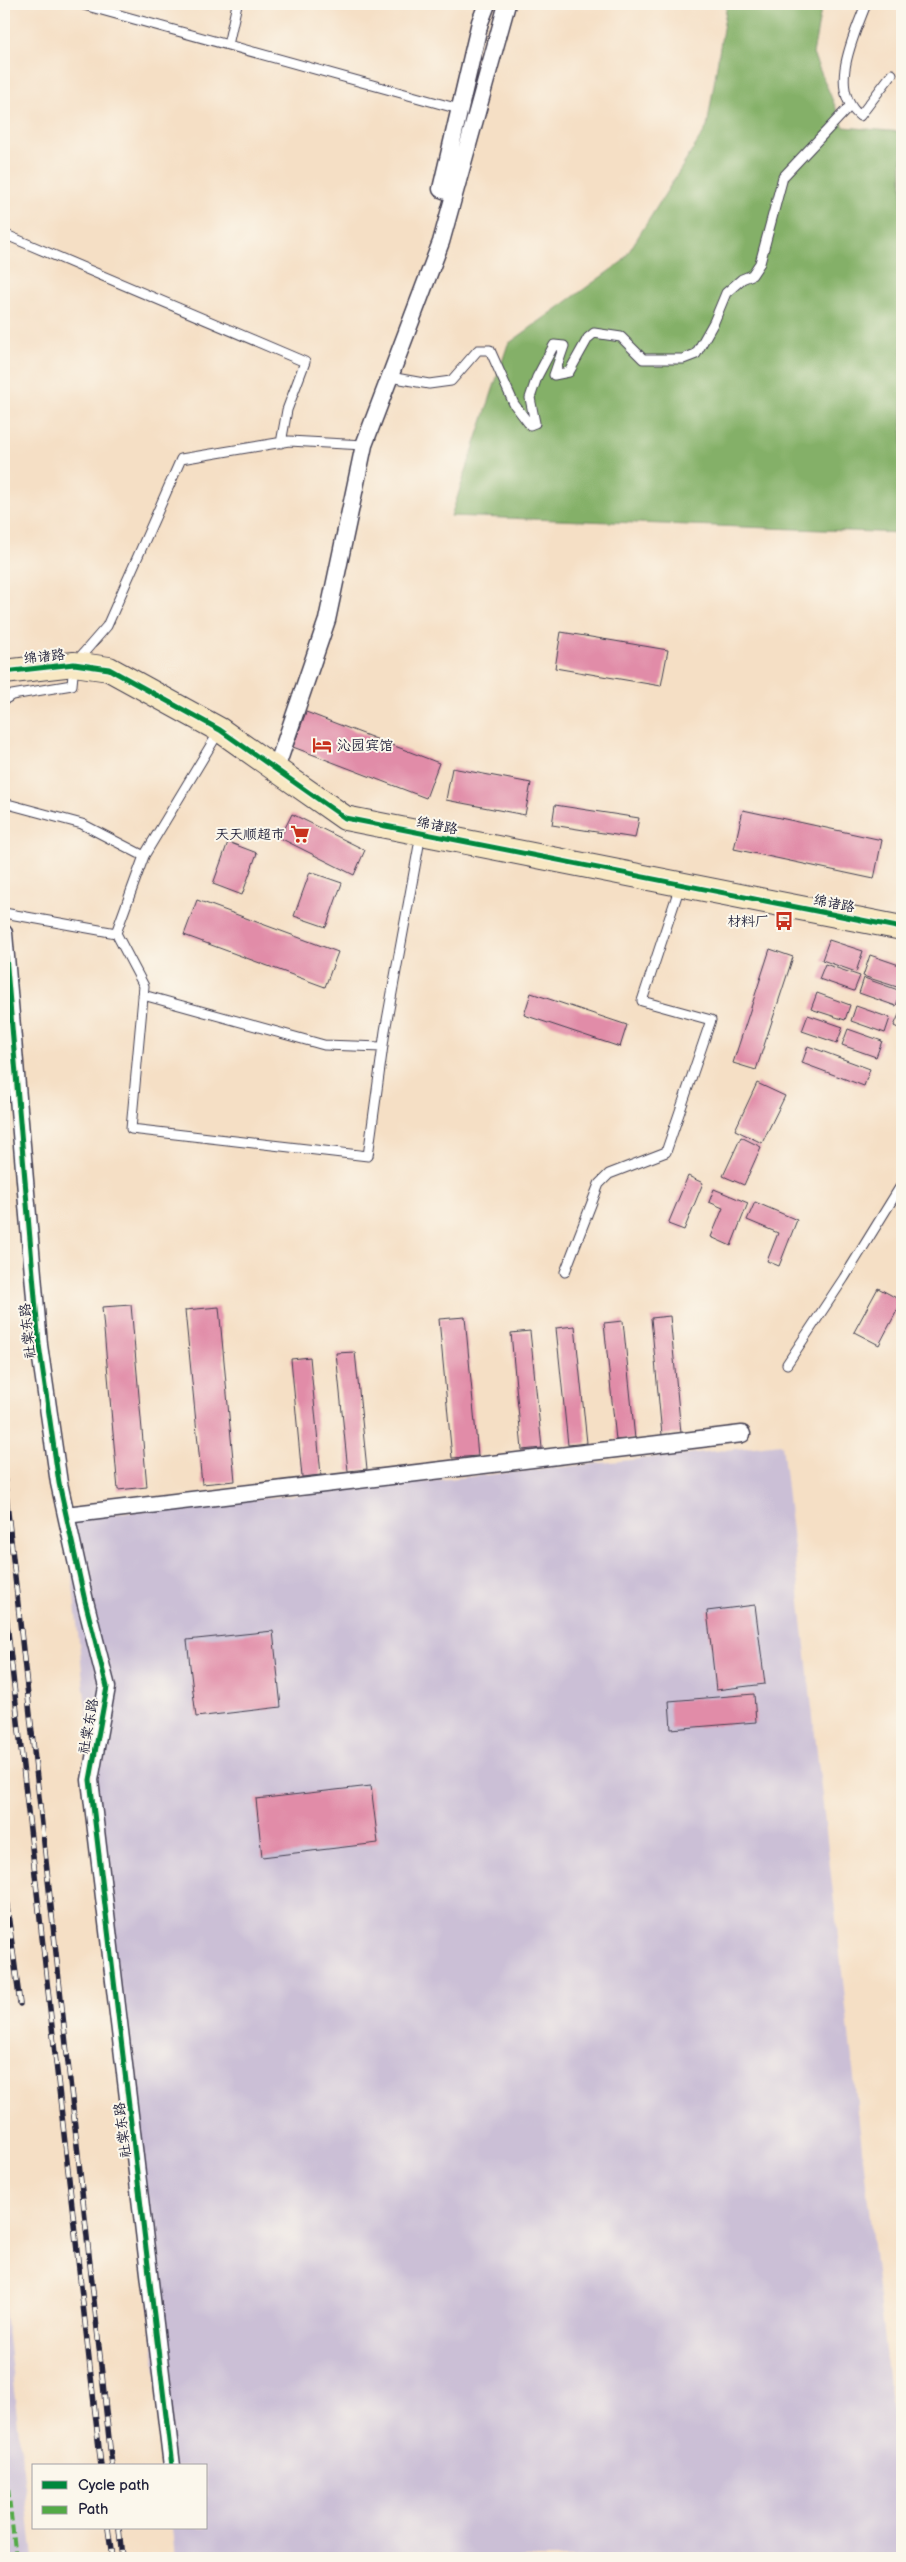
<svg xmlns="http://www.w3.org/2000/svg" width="906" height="2562" font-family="'Balsamiq Sans','LXGW WenKai TC',sans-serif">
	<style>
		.industrial { fill: #cbbfd6 }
		.forest { fill: #84b067; stroke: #536951 }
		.building { fill: #e18ca8 }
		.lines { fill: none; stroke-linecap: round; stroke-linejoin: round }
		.lane-casing { stroke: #423e50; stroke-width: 11 }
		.street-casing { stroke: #423e50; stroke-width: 19 }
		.secondary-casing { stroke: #423e50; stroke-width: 26 }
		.lane { stroke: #fff; stroke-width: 9 }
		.street { stroke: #fff; stroke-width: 16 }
		.secondary { stroke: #f8e8c3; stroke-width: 24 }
		.rail-casing { stroke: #22223b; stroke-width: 5.5 }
		.rail { stroke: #fbf7ec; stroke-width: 4; stroke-dasharray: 11; stroke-linecap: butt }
		.quiet { stroke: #53aa46; stroke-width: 4; stroke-dasharray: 8 4; stroke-linecap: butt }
		.cycleway-casing { stroke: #fbf7ec; stroke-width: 8 }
		.cycleway { stroke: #00873e; stroke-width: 5 }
		.labels { text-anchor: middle; stroke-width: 4; stroke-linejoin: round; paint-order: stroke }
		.street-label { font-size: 14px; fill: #22223b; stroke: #fbf7ec }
		.poi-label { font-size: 14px; fill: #22223b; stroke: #fbf7ec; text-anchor: end }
	</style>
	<rect width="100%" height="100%" fill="#fbf7ec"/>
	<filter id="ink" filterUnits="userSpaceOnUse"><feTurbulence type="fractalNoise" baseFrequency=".02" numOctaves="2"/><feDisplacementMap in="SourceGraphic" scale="10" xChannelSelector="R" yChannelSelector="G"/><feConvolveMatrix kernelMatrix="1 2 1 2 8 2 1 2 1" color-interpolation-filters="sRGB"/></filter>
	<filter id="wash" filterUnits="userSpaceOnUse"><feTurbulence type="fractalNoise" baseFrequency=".0096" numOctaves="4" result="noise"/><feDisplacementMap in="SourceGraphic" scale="20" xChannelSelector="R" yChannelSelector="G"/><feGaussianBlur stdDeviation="1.12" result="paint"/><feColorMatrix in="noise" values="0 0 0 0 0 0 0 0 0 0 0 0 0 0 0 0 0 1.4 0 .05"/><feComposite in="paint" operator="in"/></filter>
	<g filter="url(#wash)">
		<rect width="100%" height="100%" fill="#f5dfc5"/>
		<path class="industrial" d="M782,1444l120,1056v58h-727l-3,-30h34v-62h-40l-100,-947z
			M4,2302l29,256h-29z"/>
		<path class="forest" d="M727,4h95l-9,50 31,73 58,5v401l-451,-17 57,-172 115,-83 84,-134z"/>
		<g id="blocks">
			<path class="building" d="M561,632l107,18 -7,36 -106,-18z
				M306,712l133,51 -13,35 -133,-51z
				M452,768l79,15 -6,32 -79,-15z
				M555,805l84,13 -4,20 -83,-13z
				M743,810l139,30 -8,39 -140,-30z
				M292,814l73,36 -11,25 -74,-37z
				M228,842l29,11 -15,42 -29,-11z
				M310,872l32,11 -16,44 -32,-11z
				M197,900l141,52 -13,35 -141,-52z
				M829,940l34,11 -7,21 -34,-12z
				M770,949l23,8 -37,113 -23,-7z
				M870,955l32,11 -5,21 -34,-11z
				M825,964l35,12 -6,15 -35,-12z
				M864,978l37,13 -5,15 -37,-13z
				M531,993l96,32 -7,22 -96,-32z
				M817,993l33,12 -5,15 -34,-11z
				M856,1006l34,12 -5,15 -34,-12z
				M901,1010l1,1v19l-8,-4z
				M808,1015l35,12 -6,16 -35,-12z
				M848,1029l34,12 -6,16 -34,-12z
				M808,1046l62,23 -6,17 -62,-23z
				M757,1083l28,13 -23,47 -27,-13z
				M741,1137l20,10 -17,38 -21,-9z
				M688,1176l15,7 -19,47 -16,-6z
				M714,1189l34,14 -17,43 -20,-9 12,-29 -14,-6z
				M755,1202l42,18 -18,46 -12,-5 11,-28 -31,-13z
				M878,1288l24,13 -23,44 -25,-13z
				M131,1305l16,182 -29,3 -16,-183z
				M219,1307l16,174 -33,3 -17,-174z
				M670,1316l11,117 -19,2 -11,-117z
				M465,1317l13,139 -26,2 -13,-139z
				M623,1321l12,118 -19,1 -12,-117z
				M575,1326l12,117 -19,2 -12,-117z
				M530,1331l12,117 -20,2 -11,-117z
				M355,1352l12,117 -19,2 -12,-118z
				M310,1357l11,118 -19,2 -11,-118z
				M755,1605l10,79 -49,6 -9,-79z
				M273,1631l8,76 -85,10 -9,-77z
				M754,1694l2,28 -85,7 -2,-28z
				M371,1786l7,57 -116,14 -6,-58z"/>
		</g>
	</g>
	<g filter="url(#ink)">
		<use href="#blocks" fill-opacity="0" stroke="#423e50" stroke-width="1"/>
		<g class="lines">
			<g class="lane-casing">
				<path id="lane" d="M80,4l379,105
					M866,4c-12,32 -39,85 -6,112l32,-42
					M228,45l9,-41
					M4,234l301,128 -18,48 -6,33
					M390,377l39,7 22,-3 27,-31h12l24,54 16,21 5,-2 -5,-25 7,-21 17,-32 10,1 -10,29 15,-3 19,-34 6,-5 27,4 22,22h40l13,-5 18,-32 12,-29 16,-14 10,-4 8,-12 23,-86 66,-70
					M4,700l8,-5 60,-10 2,-21 33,-38 74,-167 108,-18 75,4
					M4,803l78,21 62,32
					M4,913l112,20 28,53 -13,143 237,27 17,-125 36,-197
					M116,933l28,-77 76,-126
					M143,995l181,50 58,2
					M565,1272l34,-88 10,-10 57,-22 45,-132 -69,-19 38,-115
					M787,1364l57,-86 58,-94"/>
			</g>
			<g class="street-casing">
				<path id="street" d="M454,194l-13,-5 39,-167 7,-18
					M276,769l51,-149 37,-175 77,-203 66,-238
					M4,933l35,412 20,138 26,118 22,86 -17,93 82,686
					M66,1515l676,-81"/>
			</g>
			<g class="secondary-casing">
				<path id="secondary" d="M4,672l70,-8 35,5 111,61 125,88 557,110"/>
			</g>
			<use href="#lane" class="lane"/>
			<use href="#street" class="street"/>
			<use href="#secondary" class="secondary"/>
			<g class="rail-casing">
				<path id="rail" d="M4,1476l108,990
					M4,1596l97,870
					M4,1884l16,120
					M108,2528l4,30
					M119,2528l3,30"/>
			</g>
			<use href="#rail" class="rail"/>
			<path class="quiet" d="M4,2454l12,104"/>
			<g class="cycleway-casing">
				<path id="cycleway" d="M4,672l70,-8 35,5 111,61 125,88 557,110
					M4,933l35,412 20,138 26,118 22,86 -17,93 82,686"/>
			</g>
			<use href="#cycleway" class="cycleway"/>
		</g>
	</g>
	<defs>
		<g id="hotel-bare" transform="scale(1.5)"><path d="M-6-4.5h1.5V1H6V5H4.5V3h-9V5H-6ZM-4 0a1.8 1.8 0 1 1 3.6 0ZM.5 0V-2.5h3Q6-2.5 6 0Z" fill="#c8321e" stroke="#fbf7ec" stroke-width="2.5" paint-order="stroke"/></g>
		<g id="supermarket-bare" transform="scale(1.5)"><path d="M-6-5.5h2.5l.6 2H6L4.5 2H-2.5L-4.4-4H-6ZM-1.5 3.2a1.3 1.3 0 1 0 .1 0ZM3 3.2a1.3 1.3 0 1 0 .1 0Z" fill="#c8321e" stroke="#fbf7ec" stroke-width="2.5" paint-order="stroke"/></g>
		<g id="bus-bare" transform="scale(1.5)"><path d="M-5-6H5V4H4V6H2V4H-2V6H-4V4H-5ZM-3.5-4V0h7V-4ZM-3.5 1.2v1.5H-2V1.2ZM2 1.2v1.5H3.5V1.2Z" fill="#c8321e" stroke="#fbf7ec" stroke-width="2.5" paint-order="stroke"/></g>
	</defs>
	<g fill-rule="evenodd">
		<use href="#hotel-bare" x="322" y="745"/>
		<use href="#supermarket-bare" x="300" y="834"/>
		<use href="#bus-bare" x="784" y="921"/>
	</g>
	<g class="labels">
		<g class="street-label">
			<text transform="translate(44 656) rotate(-6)" y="5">绵诸路</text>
			<text transform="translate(437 825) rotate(11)" y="5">绵诸路</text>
			<text transform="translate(834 903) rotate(11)" y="5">绵诸路</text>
			<text transform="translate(27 1331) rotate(-96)" y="5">社棠东路</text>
			<text transform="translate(88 1726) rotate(-80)" y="5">社棠东路</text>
			<text transform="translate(122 2130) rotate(-97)" y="5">社棠东路</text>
		</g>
		<g class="poi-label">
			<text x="337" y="750" text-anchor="start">沁园宾馆</text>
			<text x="285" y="839">天天顺超市</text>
			<text x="769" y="926">材料厂</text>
		</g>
	</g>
	<rect width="906" height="2562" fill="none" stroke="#fbf7ec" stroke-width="20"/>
	<rect x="32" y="2464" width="175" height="65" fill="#fbf7ec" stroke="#a4a2a5"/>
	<rect x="42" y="2481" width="25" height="8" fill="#00873e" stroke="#a4a2a5"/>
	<text x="78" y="2490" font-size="15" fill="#22223b">Cycle path</text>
	<rect x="42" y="2506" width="25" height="8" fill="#53aa46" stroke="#a4a2a5"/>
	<text x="78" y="2514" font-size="15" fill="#22223b">Path</text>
</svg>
